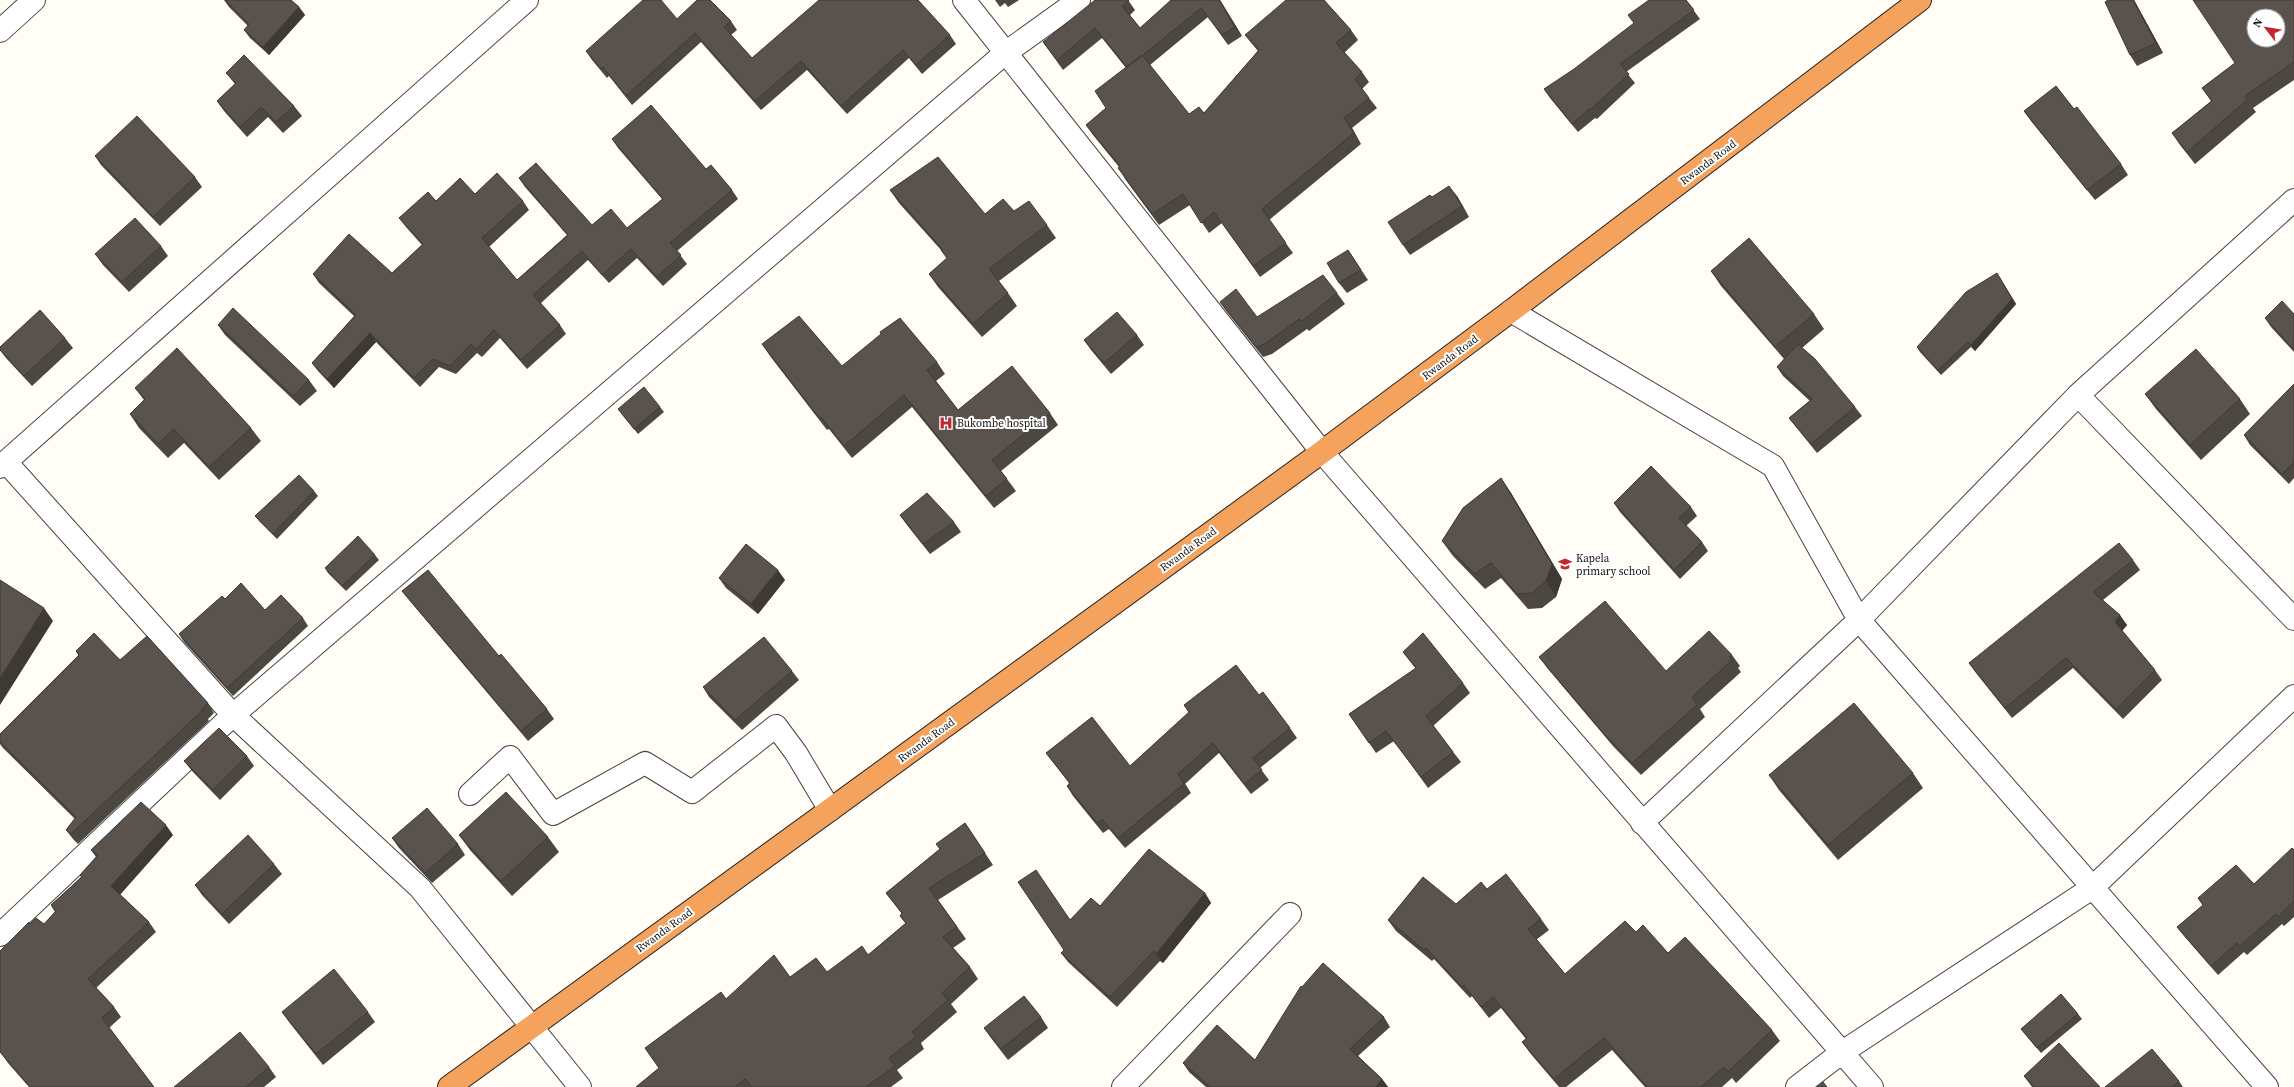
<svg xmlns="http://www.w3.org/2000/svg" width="2294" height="1087" font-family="'Source Serif 4',serif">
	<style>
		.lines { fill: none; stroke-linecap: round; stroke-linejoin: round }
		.minor-casing { stroke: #444; stroke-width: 24 }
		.highway-casing { stroke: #222; stroke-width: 24 }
		.minor { stroke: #fff; stroke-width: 22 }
		.highway { stroke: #f5a25d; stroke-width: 22 }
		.wall { fill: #4d4742 }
		.shaded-wall { fill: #3f3936 }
		.building { fill: #5a524d; stroke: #3f3936; fill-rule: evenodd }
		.labels { text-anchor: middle; stroke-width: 4; stroke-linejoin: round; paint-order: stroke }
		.street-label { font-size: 11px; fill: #111; stroke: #fff }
		.poi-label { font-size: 11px; fill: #111; stroke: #fff; text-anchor: start }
	</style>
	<rect width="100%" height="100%" fill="#fffdf5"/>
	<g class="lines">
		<g class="minor-casing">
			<path id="minor" d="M964,0l358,452 550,635
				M0,31l34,-31
				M1511,311l262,155 86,154 408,467
				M2078,395l216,224
				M6,462l227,253 187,173 160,199
				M0,467l527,-467
				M470,794l40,-37 43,57 92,-51 47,29 84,-66 20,27 34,57
				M1642,823l217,-203 219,-225 216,-195
				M0,935l233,-220 771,-661 75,-54
				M1123,1087l167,-173
				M1797,1087l44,-34 251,-165 202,-192"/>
		</g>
		<g class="highway-casing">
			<path id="highway" d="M449,1087l873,-635 189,-141 409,-311"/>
		</g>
		<use href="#minor" class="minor"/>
		<use href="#highway" class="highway"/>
	</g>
	<path class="wall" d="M224,0h67l8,7 6,8 -36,40 -19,-17 -6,-8 4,-4 -19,-19z
		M995,0h24l-11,7 -3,-4 -5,4z
		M1128,0l7,10 -5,5 10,13 80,-28 22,36 -14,9 -20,-28 -58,48 39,49 15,-1 54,-62 -5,-6 -8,-10 106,-5 7,10 -14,13 18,19 7,10 -7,7 15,19 -25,20 9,16 -92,76 24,33 -33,24 -38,-54 -13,10 -19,-28 -31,20 -34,-46 -6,-12 -26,-32 -7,-10 20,-17 20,-40 -24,-30 -39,32 -20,-28z
		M1686,0l14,19 -74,53 9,11 -38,36 -2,-1 -17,14 -28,-34 -6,-9z
		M2108,0h26l29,53 -26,13 -7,-11z
		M2294,0v80l-41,28 3,4 -61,52 -15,-19 -8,-12 39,-32 -9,-13 33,-25z
		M677,19l54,2 6,9 -6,5 21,23 198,-23 6,9 -34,30 -13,-16 -62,56 -40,-44 -46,40 -60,-68 -69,63 -23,-29 -2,2 -15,-18 -6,-9z
		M226,73l68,33 8,10 -19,17 -15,-16 -21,20 -23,-26 -7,-10 18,-17z
		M2074,109l47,55 7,11 -33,25 -64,-79 -7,-10z
		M612,139l94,30 26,21 6,9 -61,52 10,13 -24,22 -26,-28 -28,25 -21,-23 -47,43 19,22 6,9 -39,35 -27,-31 -18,19 -5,-4 -21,21 -17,-7 -19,20 -44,-45 -42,46 -16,-17 -6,-8 42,-47 -35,-33 -6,-9 79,-1 30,-28 -16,-18 -7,-9 37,-17 39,-7 48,7 6,9 -40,37 28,33 50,-45 -42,-48 -6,-9 73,47 35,3 35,-29 -44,-51z
		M95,156l100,21 7,10 -42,39 -59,-61z
		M890,190l95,24 29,-3 33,14 9,13 -57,43 9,12 9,13 -35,31 -44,-50 -9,-13 18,-16 -6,-8 -42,-47z
		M1457,196l12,21 -59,38 -7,-10 29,-48z
		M161,246l7,10 -39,36 -26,-27 -8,-11z
		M1348,250l20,30 -21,13 -8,-10z
		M1711,271l103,43 10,15 -22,19 53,59 7,9 -45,37 -21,-26 -7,-9 21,-17 -27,-25 -6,-9 7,-8 -63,-73z
		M2000,278l16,26 -41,47 -4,-4 -30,28 -21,-23 -3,-5z
		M1337,293l8,11 -36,27 -2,-2 -35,25 -9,3 -36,-45 -7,-10 37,15z
		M2294,314v38l-23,-25 -6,-9z
		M218,325l91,55 8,11 -17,15 -75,-71z
		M1137,335l7,10 -33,29 -20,-24 -7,-10z
		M65,338l8,10 -41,38 -26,-28 -6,-8v-3z
		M762,344l80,22 95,-4 8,12 -9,7 22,29 92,3 8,12 -57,46 15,20 -22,17 -82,-101 -60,51 -23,-29 -2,1 -57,-74z
		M2294,384v94l-5,6 -39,-39 -6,-10z
		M135,388l116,40 10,13 -42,39 -35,-37 -16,15 -29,-30 -9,-14 14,-14z
		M2145,394l95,5 10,15 -49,46 -45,-51z
		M660,407l4,5 -26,22 -20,-25z
		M1501,478l10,15 51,86 -6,18 -14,11 -14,1 -27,-31 -16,11 -32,-33 -11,-15z
		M314,491l4,5 -41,43 -18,-18 -4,-5z
		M1614,503l77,4 6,9 -11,10 16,16 6,9 -28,28 -60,-67z
		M900,515l54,7 7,10 -31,22 -23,-29z
		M375,555l4,5 -33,31 -18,-18 -3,-5z
		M2133,560l7,10 -37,30 24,25 -5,6 33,39 7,10 -39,39 -50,-51 -61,50 -36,-45 -7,-10z
		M719,578l66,2 -27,34 -32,-26z
		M402,591l97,65 48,53 7,10 -26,22 -118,-140z
		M225,599l40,11 38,8 5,8 -75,70 -49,-54 -5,-8z
		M76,651l44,9 88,43 6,10 -6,6 1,2 -131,123 -5,-5 -7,-9 9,-11 -72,-71 -3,-4v-10l79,-79z
		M1403,652l60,31 7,10 -37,33 28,36 -33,26 -34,-47 -18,12 -27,-39 67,-45z
		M1732,655l8,11 -2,2 3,4 -41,37 5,8 -64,58 -28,-29 -65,-77 -9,-12 127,14z
		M792,671l7,9 -57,50 -33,-33 -6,-10z
		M1259,695l31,33 7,10 -37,30 9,12 -18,14 -32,-41 -34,31 6,9 -66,55 -16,-19 -6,4 -30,-37 -6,-10 2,-3 -23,-30 84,13 59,-53 -5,-8z
		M247,756l7,10 -34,34 -28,-29 -8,-10z
		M1913,773l10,15 -85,72 -59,-70 -10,-15z
		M965,823l28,42 -55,35 28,39 -13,9 17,19 8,12 -27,25 6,8 -36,31 3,6 -27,21 6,8 -12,9h-255l23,-19 -14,-20 81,-49 64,-22 37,-5 41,-17 38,-31 -6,-8 2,-2 -16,-21 54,-44z
		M173,835l-53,60 29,27 7,10 -60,56 18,19 7,10 -12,11 45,59h-125l-21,-24 -7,-10 29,-129h14l11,-12 -4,-7 30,-28 -1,-2 16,-18 -5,-7z
		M459,835l89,2 11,15 -47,44 -42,-46z
		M392,838l66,6 7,11 -33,28 -33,-35z
		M2294,850v67l-10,9 -2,-2 -35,31 -3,-3 -26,23 -34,-39 -7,-9 26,-22 -5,-7 56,-14z
		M274,864l8,10 -53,50 -27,-29 -7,-10z
		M1487,889l54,30 8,11 -13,10 29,34 71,-42 32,21 104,77 8,11 -44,42 -4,-5 -10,9h-77l-33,-37 -46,37h-7l-29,-34 -8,-11 4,-3 -25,-31 -12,10 -17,-22 -2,2 -36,-39 -2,2 -36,-30 -8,-11 68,-16z
		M1205,893l6,10 -48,60 -3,-2 -43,46 -49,-45 -7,-9 3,-3 6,-31 30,-13z
		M1302,987l82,30 6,10 -32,29 24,23 6,8h-182l-17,-15 -6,-9 72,-3z
		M282,1012h86l7,10 -52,43 -34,-43z
		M2078,1014l4,5 -41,34 -20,-24z
		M1041,1017l7,11 -40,32 -17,-22 -7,-10z
		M269,1067l7,10 -12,10h-90z
		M2024,1076l76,11h-68z
		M2179,1081l4,6h-78z"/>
	<path class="shaded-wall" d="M1219,0h1l22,36 -7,-9z
		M2133,0h1l29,53 -7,-10z
		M299,7l6,8 -36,40 -6,-8z
		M1344,118l8,10 9,16 -7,-11z
		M1449,186l8,10 12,21 -7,-11z
		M1997,273l19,31 -41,47 -4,-6z
		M370,333l6,9 -42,46 -7,-9z
		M1501,478l10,15 51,86 -6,18 -10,-16z
		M778,570l7,10 -27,34 -7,-10z
		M44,608l9,13 -53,84v-27z
		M2120,615l7,10 -5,6 -7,-9z
		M1178,774l7,10 6,9 -7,-9z
		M166,825l7,10 -55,61 -7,-10z
		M1205,893l6,10 -48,60 -7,-9z
		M1382,1079l6,8h-12z"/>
	<path class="building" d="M225,0h66l8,7 -36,40 -19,-17 5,-6z
		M643,0h18l16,19 20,-19h13l21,21 -7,6 28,31 67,-58h99l32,35 -34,30 -13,-15 -62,56 -40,-45 -46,40 -60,-68 -69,63 -23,-29 -2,2 -15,-18z
		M1095,0h34l-7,6 18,22 31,-28h48l16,27 -13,8 -21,-27 -59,48 -15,11 -32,-39 -38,32 -14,-18z
		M1286,0h38l27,30 -15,13 26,29 -7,7 14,19 -25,20 10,15 -92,76 24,34 -33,23 -39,-54 -13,11 -18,-29 -31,20 -34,-46 2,-2 -34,-41 20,-17 -11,-17 47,-36 47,59 10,-7 5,6 55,-63 -14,-15z
		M1649,0h37l8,10 -74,54 9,10 -39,36 -1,-1 -17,15 -28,-35 30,-20 60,-46 -6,-8z
		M2108,0h25l23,43 -26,12 -25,-53z
		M2193,0h101v62l-49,34 2,4 -60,52 -15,-19 40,-32 -10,-13 33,-25zM2254,16h24v24h-24z
		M244,55l50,51 -18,16 -15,-15 -21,20 -23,-26 19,-18 -10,-10z
		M2056,86l18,23 3,-2 44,57 -34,26 -63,-79z
		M651,105l55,64 5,-4 21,25 -62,53 11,12 -24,22 -26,-28 -29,26 -20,-24 -49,44 27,30 -39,35 -27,-30 -18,19 -5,-5 -21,22 -17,-7 -19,19 -44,-45 -43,46 -15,-16 44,-48 -43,-41 36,-40 43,39 31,-29 -24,-26 29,-26 8,9 24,-23 15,16 22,-21 26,28 -41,37 35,42 51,-45 -49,-57 17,-15 56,62 19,-16 16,19 36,-29 -51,-60z
		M137,116l58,61 -42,40 -58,-61z
		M938,157l47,57 18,-15 11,12 15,-10 18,24 -58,44 19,24 -35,31 -44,-50 18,-16 -6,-8 1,-1 -52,-59z
		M1449,186l13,20 -59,39 -15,-23 42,-27 2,2z
		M135,218l26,28 -39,36 -27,-28z
		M1749,238l65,76 -39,33 -64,-76z
		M1348,250l13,20 -22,13 -12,-20z
		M1997,273l15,26 -41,46 -3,-3 -30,28 -21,-23 49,-55z
		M1323,275l14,18 -35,28 -3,-2 -34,25 -9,3 -36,-45 16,-13 21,28z
		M2282,301l12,13v36l-29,-32z
		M233,308l76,72 -16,16 -75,-71z
		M40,310l25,28 -41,38 -24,-26v-3z
		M1117,312l20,23 -33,28 -20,-23z
		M799,316l43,50 39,-32 -1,-2 20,-14 37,44 -10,8 31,40 54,-44 38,47 -58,47 15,19 -21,17 -82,-101 -60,51 -23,-29 -2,1 -57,-74z
		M1798,344l17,15 40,48 -44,37 -22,-26 23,-19 -35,-32z
		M177,348l74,80 -42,39 -35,-38 -16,15 -28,-30 15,-15 -10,-11z
		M2196,349l44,50 -50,46 -45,-51z
		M2294,384v78l-12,12 -38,-39z
		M644,387l16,20 -26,22 -16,-20z
		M1651,466l40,41 -12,11 23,24 -28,28 -60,-67z
		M299,475l15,16 -41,43 -18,-18z
		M1501,478l51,86 -6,17 -14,12 -15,1 -26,-31 -16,11 -33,-33 21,-33z
		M927,493l27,29 -31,22 -23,-29z
		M358,536l17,19 -33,31 -17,-18z
		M2119,543l14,17 -40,32 27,23 -5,7 40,48 -39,39 -50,-51 -61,50 -36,-45z
		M746,544l32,26 -27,34 -32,-26z
		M428,570l71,86 2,-2 46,55 -26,22 -119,-140z
		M0,580l44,28 -44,70z
		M241,583l24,27 16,-15 22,23 -76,70 -48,-54 43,-38 3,3z
		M1605,601l61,70 43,-40 23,24 -3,2 3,3 -40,37 5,8 -65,58 -28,-29 -65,-77z
		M94,633l26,27 27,-24 61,67 -7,7 1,1 -131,123 -5,-4 10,-13 -76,-75v-8l79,-79 -3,-4z
		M1423,633l40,50 -37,33 27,36 -32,25 -35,-46 -17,12 -20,-29 67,-46 -13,-16z
		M764,637l28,34 -57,49 -32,-33z
		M1236,665l23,30 4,-3 27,36 -37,30 9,12 -18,14 -31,-41 -35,31 6,10 -66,54 -16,-19 -5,4 -30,-37 3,-3 -24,-30 46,-36 38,49 59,-54 -5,-7z
		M1854,703l59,70 -85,72 -59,-70z
		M219,728l28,28 -34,34 -29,-29z
		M506,792l42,45 -47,44 -42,-46z
		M141,802l25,23 -55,61 38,36 -61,57 26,28 -12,11 52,69h-124l-30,-35v-101l29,-29 1,2 6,-6 8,6 12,-13 -5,-6 31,-28 -2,-2 18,-20 -7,-5z
		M427,808l31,36 -33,29 -33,-35z
		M965,823l20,30 -56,35 28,39 -14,10 27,30 -28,26 6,7 -36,32 4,5 -27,21 6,8 -29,21h-114l-7,-8 -10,8h-99l23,-19 -14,-20 76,-56 5,7 48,-44 16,22 26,-19 11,14 35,-26 6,9 38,-32 -6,-7 2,-3 -16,-20 54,-44 -4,-5z
		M248,835l26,29 -52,50 -27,-29z
		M2292,848l2,2v51l-16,16 -2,-3 -36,32 -3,-3 -26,23 -34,-39 26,-22 -5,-7 38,-33 18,19z
		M1149,849l56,44 -49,61 -2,-3 -44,46 -49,-44 3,-3 -46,-68 18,-12 34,50 21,-22 9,8z
		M1506,874l35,45 -13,10 37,45 60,-53 11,11 7,-7 25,28 17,-16 87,93 -44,42 -4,-5 -23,20h-54l-43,-49 -50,41 -32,-37 5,-4 -34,-41 -12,10 -17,-22 -2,2 -36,-39 -2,2 -36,-30 35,-43 33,27 25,-22 6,7z
		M1323,963l61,54 -34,32 32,30 -6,8h-166l-27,-24 34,-38 38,35 46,-74 1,1z
		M334,969l34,43 -52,42 -34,-42z
		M2061,994l17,20 -41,34 -16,-19z
		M1024,996l17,21 -40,32 -17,-21z
		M240,1032l29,35 -23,20h-72z
		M2059,1043l41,44h-66l-10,-11z
		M2152,1049l27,32 -7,6h-67z
		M1823,1082l4,5h-10z"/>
	<defs>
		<g id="hospital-bare" transform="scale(1.08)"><path d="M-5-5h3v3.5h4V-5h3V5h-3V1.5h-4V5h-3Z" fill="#c4262e" stroke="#fff" stroke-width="2.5" paint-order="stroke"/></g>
		<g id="school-bare" transform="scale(1.08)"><path d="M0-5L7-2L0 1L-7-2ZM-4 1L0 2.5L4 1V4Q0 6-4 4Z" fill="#c4262e" stroke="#fff" stroke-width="2.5" paint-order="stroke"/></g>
	</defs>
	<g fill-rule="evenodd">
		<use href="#hospital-bare" x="946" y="423"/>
		<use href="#school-bare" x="1565" y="564"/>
	</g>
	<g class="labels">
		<g class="street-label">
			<text transform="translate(1708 162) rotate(-37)" y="4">Rwanda Road</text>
			<text transform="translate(1450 357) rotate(-37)" y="4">Rwanda Road</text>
			<text transform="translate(1188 549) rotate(-36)" y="4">Rwanda Road</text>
			<text transform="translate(926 740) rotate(-36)" y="4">Rwanda Road</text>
			<text transform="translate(664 930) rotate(-36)" y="4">Rwanda Road</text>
		</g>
		<g class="poi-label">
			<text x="957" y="427">Bukombe hospital</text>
			<text x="1576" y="562">Kapela<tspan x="1576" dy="13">primary school</tspan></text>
		</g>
	</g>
	<g transform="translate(2266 28) rotate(301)"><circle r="19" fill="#ffffff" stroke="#a0a0a0"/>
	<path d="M0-3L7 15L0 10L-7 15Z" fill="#c4262e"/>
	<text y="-6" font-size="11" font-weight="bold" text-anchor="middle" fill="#111111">N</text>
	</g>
</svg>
